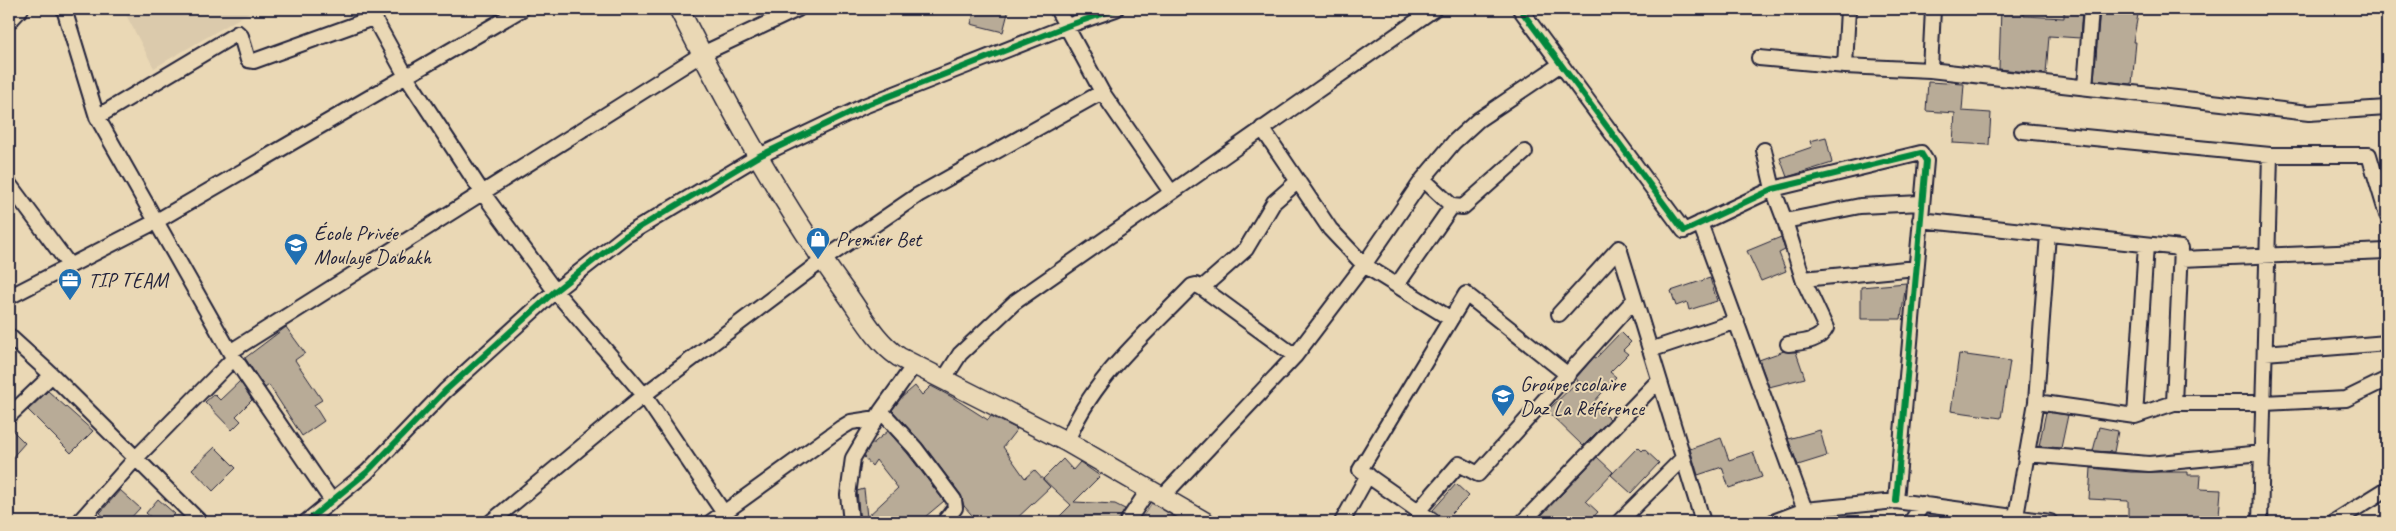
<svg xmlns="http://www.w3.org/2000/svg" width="2396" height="531" font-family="Caveat,sans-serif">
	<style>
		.built { fill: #dbcaac }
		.green { fill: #cdbea4; stroke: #787070 }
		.building { fill: #b8ab97; stroke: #22223b }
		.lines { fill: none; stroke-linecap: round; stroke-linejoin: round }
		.street-casing { stroke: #22223b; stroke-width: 18 }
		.secondary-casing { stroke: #22223b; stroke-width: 22 }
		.street { stroke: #ead8b5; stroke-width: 14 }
		.secondary { stroke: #ead8b5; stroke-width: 19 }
		.cycleway-casing { stroke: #ead8b5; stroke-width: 9 }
		.cycleway { stroke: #00873e; stroke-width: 6 }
		.labels { text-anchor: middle; stroke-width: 4; stroke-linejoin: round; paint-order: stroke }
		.poi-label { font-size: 21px; fill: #22223b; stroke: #ead8b5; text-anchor: start }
	</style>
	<rect width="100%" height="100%" fill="#ead8b5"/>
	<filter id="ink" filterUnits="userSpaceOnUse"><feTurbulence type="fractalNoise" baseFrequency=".02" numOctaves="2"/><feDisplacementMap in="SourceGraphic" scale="10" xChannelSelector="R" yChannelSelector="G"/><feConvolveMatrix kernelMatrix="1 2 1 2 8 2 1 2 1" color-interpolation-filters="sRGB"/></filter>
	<g filter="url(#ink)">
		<path class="built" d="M123,9h132l-101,59z"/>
		<path class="green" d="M1152,503l30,19h-43z"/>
		<path class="building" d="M975,9h34l-6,23 -32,-8z
			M2001,9h23v7l40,2v-9h18l-2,29 -31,-2 -3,38 -47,-5z
			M2100,9h39l-6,33h3l-4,42 -38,-4z
			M1928,82l36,2 -2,27 29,2 -2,32 -36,-2 2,-30 -29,-2z
			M1826,137l6,26 -45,14 -7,-19 32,-11 -2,-6z
			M1781,237l4,13 -6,3 7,18 -25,10 -14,-30z
			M1710,278l7,23 -28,9 -2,-8 -11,4 -5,-15z
			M1906,283l-5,36h-40v-32z
			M286,327l19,26 -10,7 27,40 -8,5 10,16 -22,15 -33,-51 -4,3 -20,-30z
			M1621,332l10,10 -8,8 5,4 -18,18 6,5 -23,26 17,16 -27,27 -36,-35 31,-30 -2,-3 18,-21 2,1z
			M1784,351l12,1 9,26 -36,9 -10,-27z
			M1959,354l51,7 -9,57 -50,-7z
			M240,381l12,19 -16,16 5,5 -9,9 -27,-28 9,-8 6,6z
			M915,386l7,9 9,-9 21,11 36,23 3,-4 26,13 -14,18 22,31 9,-8 16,17 -37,35h-35l-14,-16 -3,-11 -39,-52 -30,-33 9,-12z
			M48,391l45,40 -22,22 -43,-43z
			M2046,412l22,3 -7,33 -22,-2z
			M9,427l16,16 -16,18z
			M2099,427l19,4 -4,21 -21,-1z
			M1820,430l7,26 -29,9 -10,-26z
			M888,431l20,23 36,47 -25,21h-59l-3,-31 7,-2 3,28 31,-29 -22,-28 -4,6 -8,-9 6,-11z
			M1721,438l8,22 24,-8 9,25 -33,11 -7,-21 -24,8 -8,-26z
			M215,447l21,21 -23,23 -21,-22z
			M1638,447l4,4 2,-2 15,14 -28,30 -20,-18z
			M1597,457l16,15 -27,29 12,11 -9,10h-54z
			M1063,459l10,11 7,-8 20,14 -26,26 41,2 10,5 -7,13h-64l17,-17 -28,-26z
			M2091,468l40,4h57v3h13l-1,14 21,1 -2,26h-6v6h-85v-21l-39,-2z
			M1456,484l13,12 -26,26 -4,-7 -6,-5z
			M120,490l20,18 -13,14h-16l-11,-9z
			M158,499l17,15 -9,8h-10l-10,-9z"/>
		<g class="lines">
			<g class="street-casing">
				<path id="street" d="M64,9l33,108 133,235 102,149
					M369,9l37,67 76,116 73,99 89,104 86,127
					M1057,9l45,83 69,100
					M1520,9l164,222 89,-42 148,-36 5,8 -30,340
					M9,22l12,-13
					M1759,58l86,8 3,-57
					M1845,66l85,4 379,43 78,-5
					M1930,70l3,-61
					M2085,87l6,-78
					M97,117l141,-84 3,3 7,24 6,1 119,-43
					M1262,128l68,101 34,36 87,54
					M2022,131l248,24h99l18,60
					M1764,150l9,39 12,32 18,58 23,49c-7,14 -24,14 -38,16
					M1423,179l29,27 11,1 62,-55
					M9,184l61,82
					M1920,220l261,28 -7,155
					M1785,221l75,-15 61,-3
					M1700,223l105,287
					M1619,248l84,274
					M2181,259l206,-8
					M1803,279l113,-11
					M1397,285l55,-79
					M1202,288l44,-39 28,-47 24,-21
					M9,297l146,-75 367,-213
					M1559,314l60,-66
					M9,336l43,39 148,147
					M1650,350l87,-29
					M230,352l472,-298 96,-45
					M2265,353l122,-10
					M944,379l16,-25 55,-52 419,-293
					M2036,402l99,14 39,-13h90l82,-4 41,-20
					M881,411l34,37 39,52 1,8 -11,14
					M9,416l43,-41
					M2135,416l11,-171
					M1067,442c24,-63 79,-108 125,-156l4,-1 6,3 93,68
					M2026,454l123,10 113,-11
					M1162,497l133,-141 69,-91 59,-86 31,-37 24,-22 83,-56
					M1419,510l40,-46 19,10 156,-174
					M79,522l57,-64 98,-100
					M306,522l61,-50 78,-81 110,-100 70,-55 132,-79 107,-51 203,-80 49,-17
					M491,522l153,-127 179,-135 95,-65 184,-103
					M711,522l130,-94 10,-6 26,-4
					M851,522l-3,-27 5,-37 28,-47 33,-46
					M1127,522l22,-33
					M1342,522l26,-47
					M1434,522l-74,-52 106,-176 102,81
					M1523,522l136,-142
					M1619,522l64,-64
					M1773,522l32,-12 91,-9 154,21
					M1911,522l12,-18
					M2015,522l21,-120 12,-168
					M2260,522l10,-367
					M2334,522l53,-33"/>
			</g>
			<g class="secondary-casing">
				<path id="secondary" d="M679,9c49,97 101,192 165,281 17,23 31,51 55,67l168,85 138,80"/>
			</g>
			<use href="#street" class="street"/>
			<use href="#secondary" class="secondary"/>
			<g class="cycleway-casing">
				<path id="cycleway" d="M1520,9l164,222 89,-42 148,-36 5,8 -30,340
					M306,522l61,-50 78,-81 110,-100 70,-55 132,-79 107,-51 203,-80 49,-17"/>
			</g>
			<use href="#cycleway" class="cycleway"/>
		</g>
	</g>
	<defs>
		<g id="shop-pin" transform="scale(1.25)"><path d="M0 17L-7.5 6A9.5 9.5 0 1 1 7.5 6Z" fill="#1f6fb2" stroke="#ead8b5"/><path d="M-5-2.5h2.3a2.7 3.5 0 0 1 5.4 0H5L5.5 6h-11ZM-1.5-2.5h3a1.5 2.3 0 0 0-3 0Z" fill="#fff"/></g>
		<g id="school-pin" transform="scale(1.25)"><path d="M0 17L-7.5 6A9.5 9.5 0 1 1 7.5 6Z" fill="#1f6fb2" stroke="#ead8b5"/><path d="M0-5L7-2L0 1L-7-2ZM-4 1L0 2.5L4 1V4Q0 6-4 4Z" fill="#fff"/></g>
		<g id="office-pin" transform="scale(1.25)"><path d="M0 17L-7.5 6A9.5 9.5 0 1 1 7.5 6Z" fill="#1f6fb2" stroke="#ead8b5"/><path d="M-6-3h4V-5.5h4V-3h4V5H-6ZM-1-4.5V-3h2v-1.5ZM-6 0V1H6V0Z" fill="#fff"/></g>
	</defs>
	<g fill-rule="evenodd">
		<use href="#shop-pin" x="818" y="239"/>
		<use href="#school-pin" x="296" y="245"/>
		<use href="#office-pin" x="70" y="280"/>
		<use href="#school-pin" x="1503" y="396"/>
	</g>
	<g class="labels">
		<g class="poi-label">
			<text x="314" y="240">École Privée<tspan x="314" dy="24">Moulaye Dabakh</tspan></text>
			<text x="836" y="246">Premier Bet</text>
			<text x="88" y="287">TIP TEAM</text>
			<text x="1520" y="391">Groupe scolaire<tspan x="1520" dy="24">Daz La Référence</tspan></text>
		</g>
	</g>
	<rect width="2396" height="531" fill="none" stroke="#ead8b5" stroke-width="30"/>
	<rect x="15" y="15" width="2366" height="501" fill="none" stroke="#22223b" stroke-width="2" filter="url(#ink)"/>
</svg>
